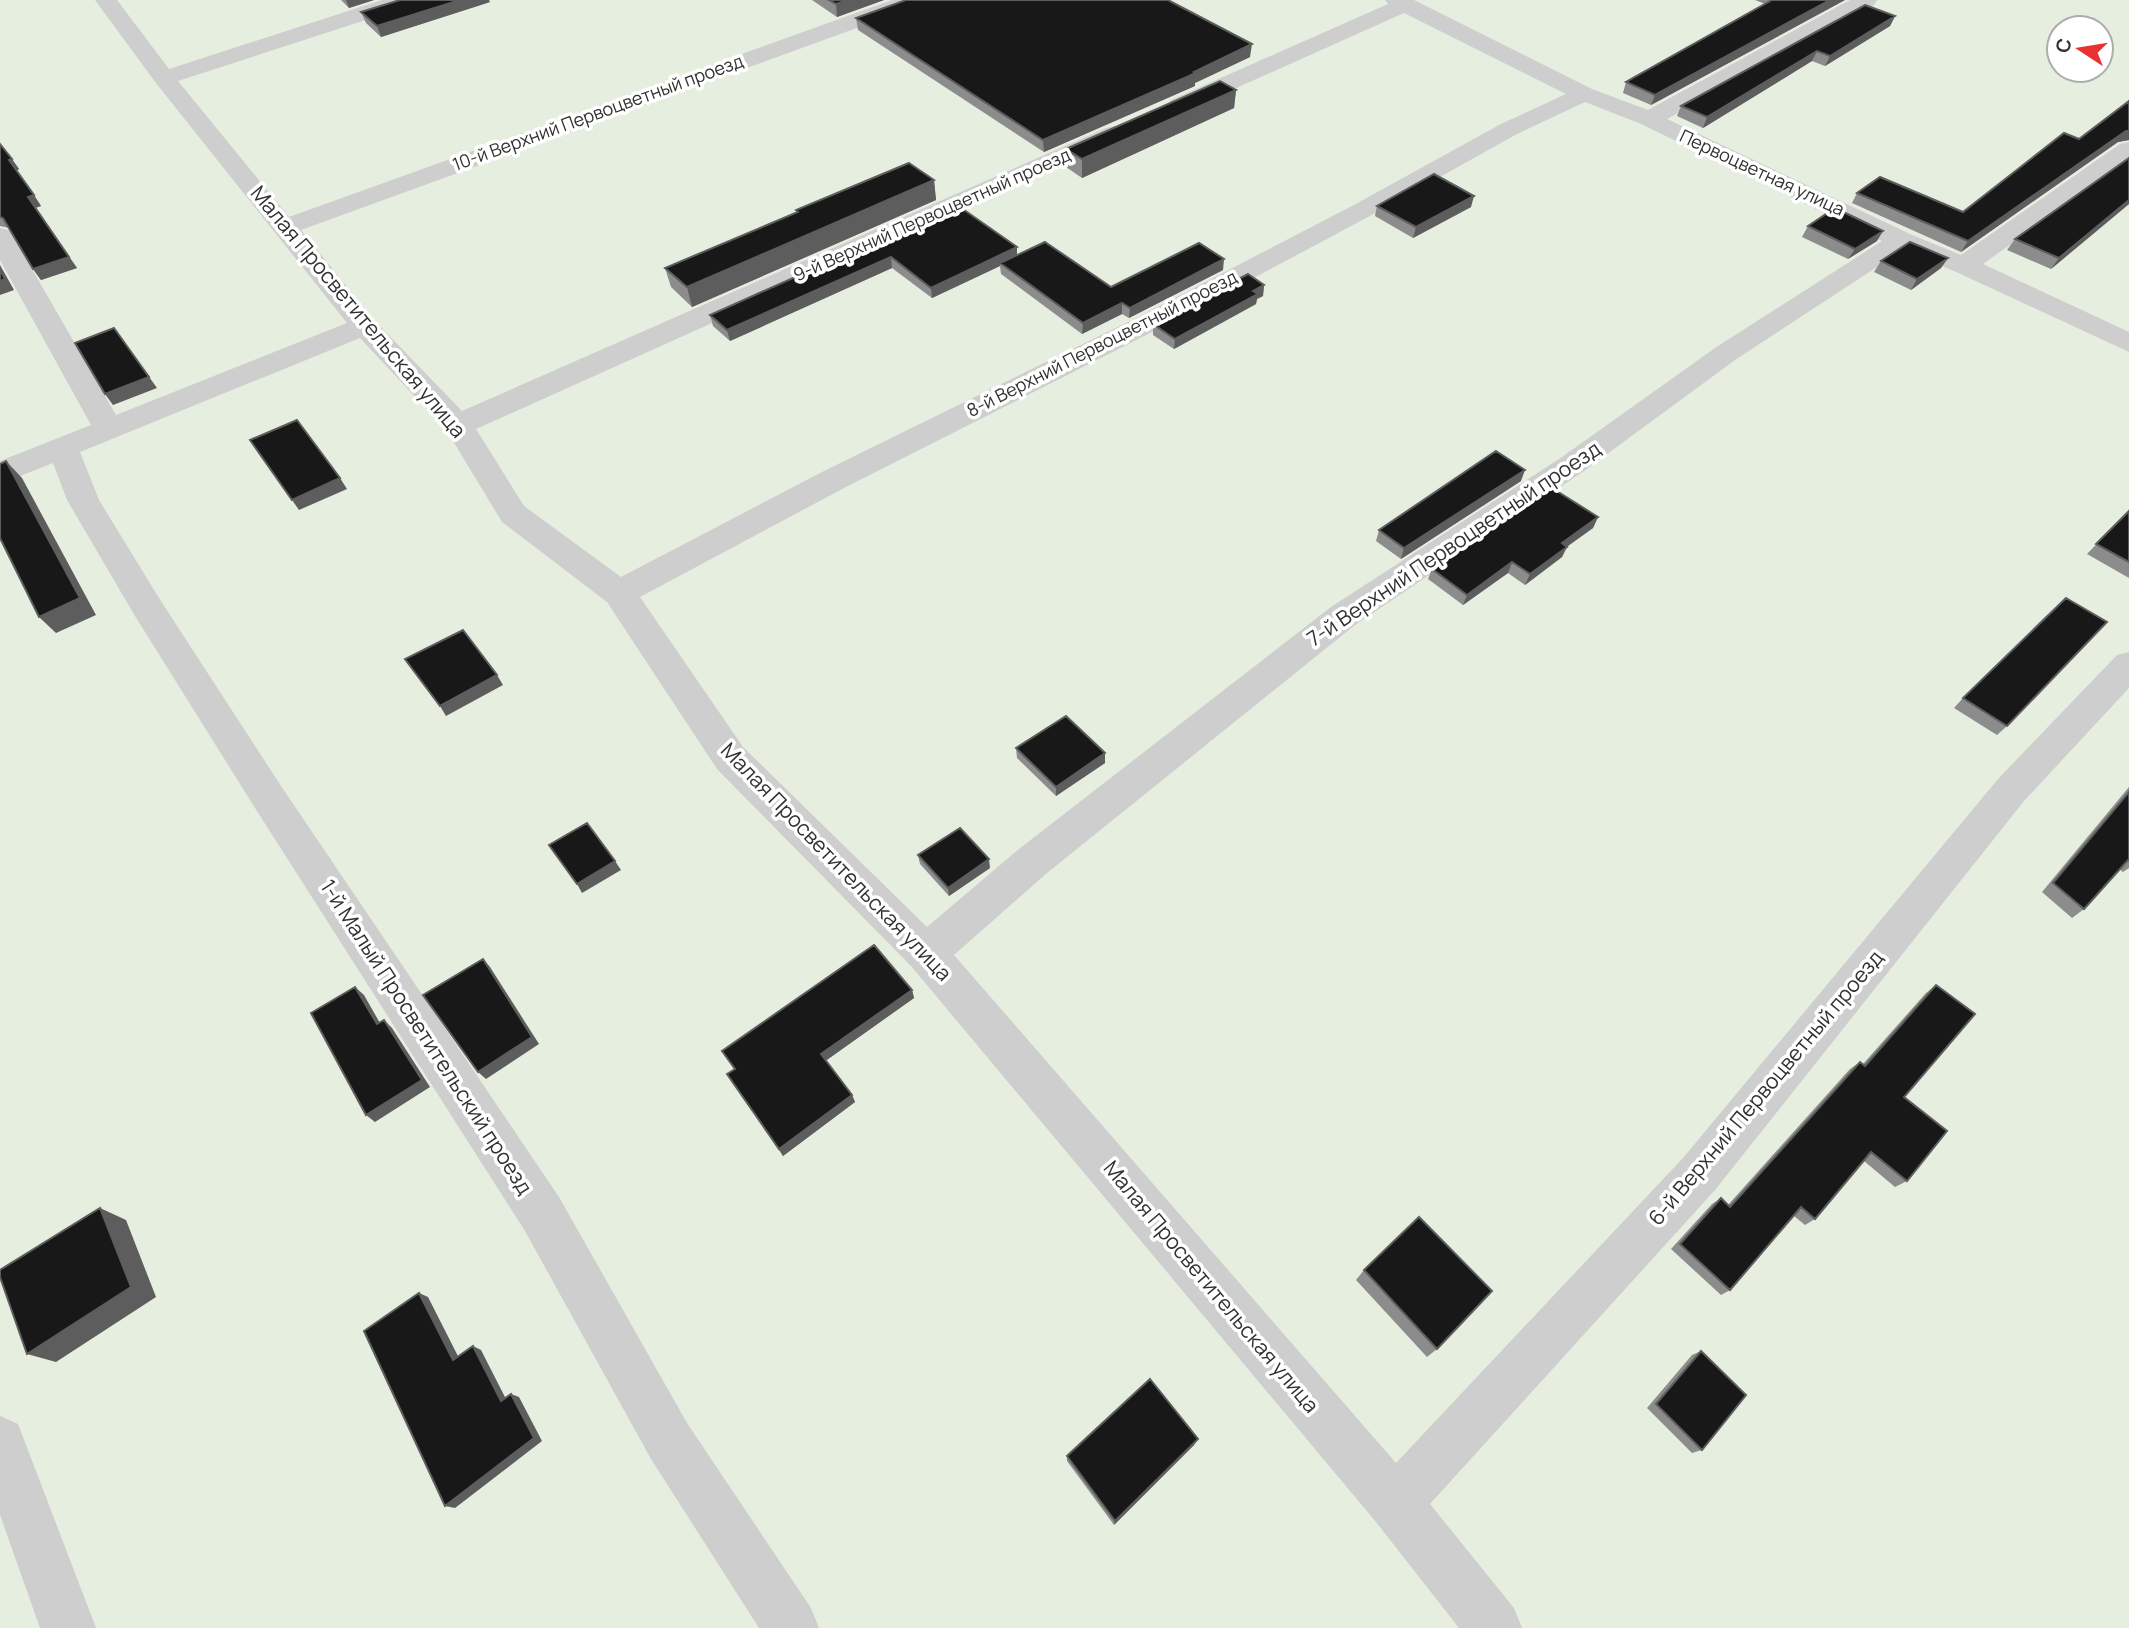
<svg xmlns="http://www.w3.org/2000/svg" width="2129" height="1628" font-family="Manrope,sans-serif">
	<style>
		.green { fill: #e6eedf; fill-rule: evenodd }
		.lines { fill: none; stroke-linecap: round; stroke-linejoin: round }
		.minor { fill: #cecece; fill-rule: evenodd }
		.wall { fill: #8c8c8c }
		.shaded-wall { fill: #5d5d5d }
		.building { fill: #181818; stroke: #5d5d5d; stroke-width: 2 }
		.labels { text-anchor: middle; stroke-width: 7; stroke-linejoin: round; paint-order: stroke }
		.far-street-label { font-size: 18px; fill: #313131; stroke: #fff }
		.street-label { font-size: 21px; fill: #313131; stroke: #fff }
	</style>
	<rect width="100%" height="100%" fill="#fff"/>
	<path class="green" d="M0,0h2129v1628h-2129zM2059,28h42v42h-42z"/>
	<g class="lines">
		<path class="minor" d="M95,0h22l52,69 213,-69h33l-3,5 -234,76 111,136 603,-217h31l-3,5 -619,225 73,90 88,91 644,-283 9,-2 9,2 3,5 -3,5 -648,291 48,77 97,71 201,-105 314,-154 216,-112 149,-82 65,-30 -162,-81 -217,97h-16l-4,-5 4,-5 217,-96 -3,-4h29l178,89 56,21 202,-110h27l-3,5 -207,114 243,115 51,21 159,-111 9,-2v18l-146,104 146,68v20l-175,-81 -51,-21 -168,110 -151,111 -229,154 -308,248 -93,82 442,508 287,-305 315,-379 119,-124 12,-3v36l-105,113 -309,389 -285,314 84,104 8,20h-63l-83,-106 -465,-556 -194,-197 -110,-167 -105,-80 -55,-91 -87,-93 -280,114 19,48 60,98 122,188 278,411 128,226 124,185 8,20h-60l-108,-169 -126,-228 -270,-423 -120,-192 -68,-116 -14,-37 -53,21v-23l91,-36 -91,-165v-32l9,2 4,6 103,179 231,-92 -191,-240zM1585,102l56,22 241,117 -167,107 -153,109 -231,150 -312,242 -92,78 -184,-180 -103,-150 204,-109 312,-158 214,-114 147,-82z
			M0,1416l18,8 78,204h-56l-40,-113z"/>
	</g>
	<path class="wall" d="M341,0h33l-25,8z
		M812,0h72l-47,17z
		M1755,0h90l-194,105 -28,-12 3,-11 139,-78z
		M490,2l-109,35 -15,-14 -5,-11z
		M1895,16l-5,10 -65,40 -13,-5 -109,67 -26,-12 4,-10z
		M856,18l394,39 -55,26v3l-151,66 -186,-122z
		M1236,90l-2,18 -152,70 -16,-11v-18z
		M2129,101v39l-11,2 -157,110 -109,-49 5,-10 106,19 116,-73z
		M0,144l19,25 -3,1 25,36 -6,2 42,60 -36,12 -8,-11 -24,-41 -9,-2z
		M934,180l2,20 -244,107 -21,-20 -6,-19 131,-56v-2z
		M2129,204l-78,65 -44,-19 8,-11z
		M957,205l60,42v8l94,32 112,-17 -94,48 -7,-4 -40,20 -81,-60 -1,-8 -68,32 -40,-30 -162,73 -17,-15 -3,-11z
		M1377,206l94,1 -58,31 -38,-22z
		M1808,226l69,15 -29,18 -46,-22z
		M1948,258l-7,10 -30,22 -37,-18 7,-11z
		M1264,285l-1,11 -6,3 -1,5 -82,45 -21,-14v-11z
		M1521,481l-120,78 -25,-18 3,-11z
		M2129,511v67l-42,-24z
		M1598,517l-5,11 -26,18 -5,11 -37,28 -17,-12 -45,32 -35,-26 4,-10z
		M1963,698l44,28 -10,9 -43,-27z
		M1016,748l89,5v10l-49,33 -39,-38z
		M2129,787v81l-6,4 -4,-3 -35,40 -12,9 -30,-26z
		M918,855l72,13 -41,28 -29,-32z
		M1936,985l-32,112 3,84 -12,6 -31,-26 -49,58 -10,6 -11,-9 -64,74 -9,5 -50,-46 41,-45 9,-6 7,7 122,-136 10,-7 3,2 63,-71z
		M912,990l2,8 -89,63 27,34 3,7 -72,54 -56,-82 7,-5 -12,-18z
		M1364,1270l73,79 -10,8 -71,-77z
		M1701,1351l1,99 -10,3 -45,-45 45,-53z
		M1198,1439l-4,6 -80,80 -47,-64v-5z"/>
	<path class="shaded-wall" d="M346,0h28l-25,8z
		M460,0h29l1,2 -109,35 -4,-11z
		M848,0h36l-47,17 -1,-13z
		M1830,0h15l-194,105 4,-10z
		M1895,16l-5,10 -65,40 5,-10z
		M1252,44l-2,13 -55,26v3l-151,66 -1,-12 151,-68z
		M1817,51l-5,10 -109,67 4,-11z
		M1236,90l-2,18 -152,70v-19z
		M2126,131h3v9l-11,2 -157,110 7,-11z
		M12,159l7,10 -3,2 -7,-11z
		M934,180l2,20 -244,107 -5,-20z
		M34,195l7,11 -6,2 42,60 -36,12 -8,-11 -5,-72z
		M1474,196l-3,11 -58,31 3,-11z
		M2129,200v4l-78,65 8,-11z
		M1883,231l-6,10 -29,18 7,-10z
		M1017,247v11l-17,5v3l-68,32 -1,-10z
		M891,257l1,11 -162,73 -3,-11z
		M1948,258l-7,10 -30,22 6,-11z
		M1224,259l-1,11 -94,48 1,-10z
		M0,265l14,25 -14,5z
		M1264,285l-1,11 -6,3 -1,5 -82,45 1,-10z
		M1122,303v11l-40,20 1,-11z
		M122,339l35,49 -44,17 -8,-11z
		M6,461l16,17 74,137 -40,18 -17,-16z
		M1525,470l-4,11 -120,78 3,-11z
		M340,478l7,11 -48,21 -7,-10z
		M1598,517l-5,11 -36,26 5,-11z
		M1567,547l-5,10 -37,28 5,-11z
		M1512,562l-4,11 -45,32 4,-10z
		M497,675l6,10 -57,31 -6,-10z
		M1105,753v10l-49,33v-9z
		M989,859l1,9 -41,28 -1,-8z
		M615,861l6,9 -39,23 -5,-9z
		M483,959l7,8 49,77 -53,35 -8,-7z
		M355,987l9,8 21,37 -8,-8z
		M912,990l2,8 -90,64 -3,-8z
		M384,1020l8,8 38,59 -55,35 -9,-7z
		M852,1095l3,7 -72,54 -4,-7z
		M100,1208l26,12 30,77 -100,65 -29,-8z
		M419,1293l9,4 34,67 -9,-4z
		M473,1346l8,4 28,55 -8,-4z
		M511,1394l8,3 23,44 -87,67 -10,-2z
		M1198,1439l-4,6 -80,80 1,-4z"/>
	<path class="building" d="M400,0h60l-83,26 -16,-14z
		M829,0h19l-12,4z
		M906,0h262l84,44 -58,28 2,1 -153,67 -187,-122z
		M1772,0h58l-175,95 -29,-13z
		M1865,5l30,11 -65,40 -13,-5 -110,66 -26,-11z
		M1220,81l16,9 -154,69 -16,-10z
		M2129,101v30h-3l-158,110 -111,-48 23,-16 83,35 101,-79 15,6z
		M0,144l12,15 -3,1 25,35 -6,2 41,60 -36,12 -30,-51 -3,-1z
		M2129,158v42l-70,58 -44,-19z
		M909,163l25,17 -247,107 -22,-19 133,-56 -2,-2z
		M1434,174l40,22 -58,31 -39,-21z
		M957,205l60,42 -86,41 -40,-31 -164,73 -17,-15z
		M1835,208l48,23 -28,18 -47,-23z
		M1045,242l66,45 88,-44 25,16 -94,49 -8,-5 -39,20 -83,-60z
		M1910,242l38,16 -31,21 -36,-18z
		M0,270l5,9 -5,2z
		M1248,274l16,11 -11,6 5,3 -83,45 -22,-15z
		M114,328l35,49 -44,17 -30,-51z
		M297,420l43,58 -48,22 -42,-60z
		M1496,451l29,19 -121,78 -25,-18z
		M6,461l74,137 -41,19 -39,-79v-74z
		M1552,488l46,29 -36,26 5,4 -37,27 -18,-12 -45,33 -35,-26z
		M2129,511v51l-33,-18z
		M2066,598l41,24 -100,104 -44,-28z
		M463,630l34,45 -57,31 -35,-47z
		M1066,716l39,37 -49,34 -40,-39z
		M2129,792v67l-45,50 -31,-26z
		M587,823l28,38 -38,23 -28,-39z
		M960,828l29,31 -41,29 -30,-33z
		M874,945l38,45 -91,64 31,41 -73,54 -52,-75 8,-5 -13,-18z
		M483,959l49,78 -54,35 -55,-77z
		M1936,985l39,29 -71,83 43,34 -40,50 -36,-29 -56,67 -14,-12 -71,83 -50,-46 41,-46 9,9 130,-145 5,4z
		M355,987l22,37 7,-4 38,60 -56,35 -55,-102z
		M100,1208l31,79 -104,67 -27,-77v-7z
		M1419,1217l73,74 -55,58 -73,-79z
		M419,1293l34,67 20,-14 28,55 10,-7 23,44 -89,68 -81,-175z
		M1701,1351l45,44 -44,55 -46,-46z
		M1150,1379l48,60 -83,82 -48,-65z"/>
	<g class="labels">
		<g class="far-street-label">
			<text transform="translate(598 113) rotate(-20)" y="6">10-й Верхний Первоцветный проезд</text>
			<text transform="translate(1762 173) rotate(25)" y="6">Первоцветная улица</text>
			<text transform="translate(932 215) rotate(-24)" y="6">9-й Верхний Первоцветный проезд</text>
			<text transform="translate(1102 344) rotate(-27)" y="6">8-й Верхний Первоцветный проезд</text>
		</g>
		<g class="street-label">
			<text transform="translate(358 312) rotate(50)" y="7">Малая Просветительская улица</text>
			<text transform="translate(1454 544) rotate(-34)" y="7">7-й Верхний Первоцветный проезд</text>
			<text transform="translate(836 862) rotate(46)" y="7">Малая Просветительская улица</text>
			<text transform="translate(426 1037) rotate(57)" y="7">1-й Малый Просветительский проезд</text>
			<text transform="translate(1766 1088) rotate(-50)" y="7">6-й Верхний Первоцветный проезд</text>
			<text transform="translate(1211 1287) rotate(50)" y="7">Малая Просветительская улица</text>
		</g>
	</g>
	<g transform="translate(2080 49) rotate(282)"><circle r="33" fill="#ffffff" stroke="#adadad" stroke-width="2"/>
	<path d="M0-5L12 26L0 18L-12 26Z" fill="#ea3132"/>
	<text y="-10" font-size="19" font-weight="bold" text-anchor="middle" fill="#313131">С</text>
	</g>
</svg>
